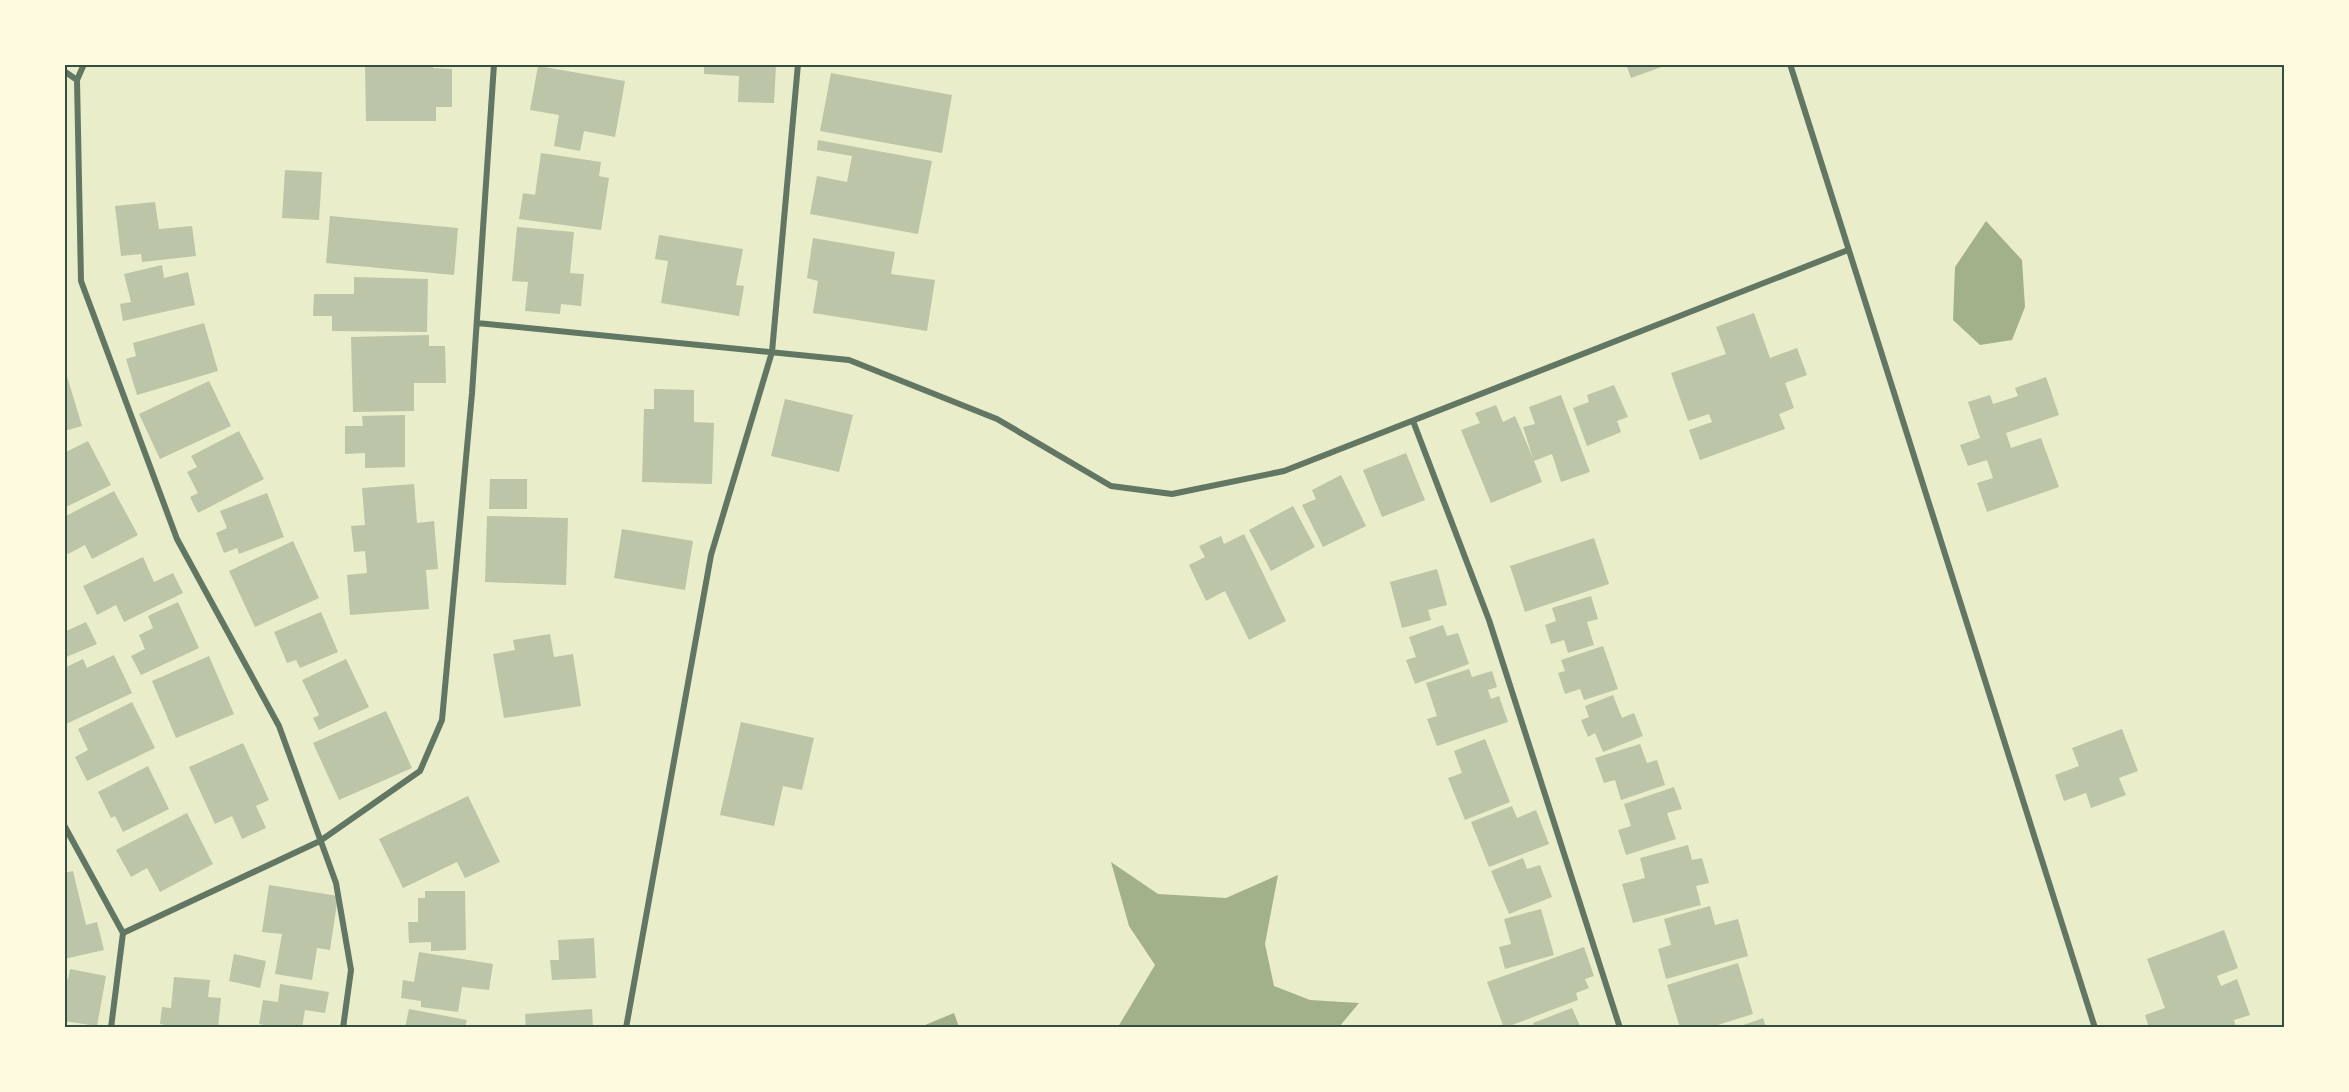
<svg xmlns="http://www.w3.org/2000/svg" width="2349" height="1092" font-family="'Alegreya Sans',sans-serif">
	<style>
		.water { fill: #a3b18a }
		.building { fill: #bcc5a7 }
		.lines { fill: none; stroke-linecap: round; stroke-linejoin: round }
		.minor { stroke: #617663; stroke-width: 6 }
		.neatline { fill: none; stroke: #344e41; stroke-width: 2 }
	</style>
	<rect width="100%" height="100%" fill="#e9edc9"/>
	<path class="water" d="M1986,221l36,39 3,47 -13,33 -32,5 -27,-25 2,-53z
		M1111,862l47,32 68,4 52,-23 -13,69 9,42 36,14 49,3 -20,24h-221l37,-62 -26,-39z
		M954,1013l5,14h-33l-1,-2z"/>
	<path class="building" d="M433,64v4l19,1v38h-16v14h-70l-1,-56z
		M704,64l72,1 -2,38 -36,-1 1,-26 -35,-2z
		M1626,64h41v1l-36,13z
		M538,66l87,15 -10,56 -31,-6 -4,20 -26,-5 5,-31 -29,-5z
		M831,73l121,22 -10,58 -122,-22z
		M818,140l114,21 -14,73 -108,-20 7,-38 30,6 5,-26 -35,-6z
		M541,153l60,9 -2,14 10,2 -8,52 -82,-11 4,-26 12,2z
		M285,170l37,2 -3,48 -37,-2z
		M155,202l4,27 33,-3 4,30 -54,6 -1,-8 -20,2 -6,-50z
		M330,216l128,12 -4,47 -128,-12z
		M517,227l57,5 -4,41 14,1 -3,32 -20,-2 -1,10 -35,-3 3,-29 -16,-1z
		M659,235l84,14 -7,36 8,1 -5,30 -78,-13 7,-42 -13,-2z
		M813,238l82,14 -4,22 44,6 -8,51 -114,-18 5,-32 -11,-3z
		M162,265l2,13 24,-6 7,33 -72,16 -3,-17 11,-2 -7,-28z
		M354,277l74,2 -1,53 -95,-1v-15h-19l1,-22h40z
		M1754,313l16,45 27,-10 10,27 -22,8 9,25 -15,6 6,15 -85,31 -11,-30 23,-8 -3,-8 -21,7 -17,-48 55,-19 -10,-27z
		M204,323l14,48 -81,24 -11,-36 10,-3 -3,-13z
		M429,335v11h16l1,37h-32v28l-61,1 -2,-75z
		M67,376l15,50 -18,5v-54z
		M2046,377l13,38 -53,18 5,15 30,-10 18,49 -72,25 -10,-29 16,-5 -6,-18 -19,6 -8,-21 20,-7 -12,-36 22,-7 3,9 25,-8 -3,-8z
		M209,381l22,45 -71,33 -21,-45z
		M1614,385l14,32 -11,4 4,11 -34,14 -14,-38 16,-6 -2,-7z
		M654,389l40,1v32l20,1 -2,61 -70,-2 2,-73h10z
		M1561,395l29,77 -29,10 -9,-28 -18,7 8,21 -51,21 -30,-73 19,-7 -5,-10 21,-8 7,17 12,-6 18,42 -10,-31 12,-3 -6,-17z
		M785,399l68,16 -14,57 -68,-16z
		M405,415v52l-40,1v-15l-20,1v-28h18l-1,-10z
		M239,431l25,48 -66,34 -8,-16 8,-4 -11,-21 10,-5 -6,-11z
		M88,441l23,44 -47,23v-55z
		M1406,453l19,47 -43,17 -19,-47z
		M1341,475l25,51 -43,21 -21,-42 14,-6 -4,-9z
		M490,479h37v30h-38z
		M414,484l3,39 17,-2 4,48 -12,1 3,39 -79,6 -3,-40 20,-2 -2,-22 -11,1 -3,-26 14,-1 -3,-37z
		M114,491l24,44 -46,24 -7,-14 -17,9 -4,-5v-32z
		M267,493l17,44 -45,17 -2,-6 -13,5 -8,-20 11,-5 -7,-17z
		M1293,506l22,41 -44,24 -22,-41z
		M487,516l81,2 -2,67 -81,-3z
		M622,529l71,12 -8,49 -71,-12z
		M1244,534l42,87 -37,19 -24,-49 -19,10 -17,-36 16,-8 -6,-11 22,-10 3,8z
		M1594,538l15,46 -84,28 -15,-46z
		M293,541l26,57 -64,29 -26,-56z
		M143,557l11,25 19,-9 10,20 -59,29 -8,-17 -19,10 -14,-29z
		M1437,569l10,36 -19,5 3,10 -29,8 -12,-46z
		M1591,596l7,23 -11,3 7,23 -26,8 -4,-13 -13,4 -6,-19 11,-4 -4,-13z
		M178,602l21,46 -58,27 -10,-19 14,-7 -6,-14 14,-7 -5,-12z
		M321,612l17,40 -38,16 -4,-8 -9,3 -13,-31z
		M86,622l11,22 -33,14v-26z
		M1443,625l4,11 11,-3 11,31 -54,20 -9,-24 10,-3 -7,-20z
		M550,634l4,23 19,-3 8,52 -77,12 -11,-64 22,-4 -2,-10z
		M1603,646l15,43 -34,11 -4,-11 -15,5 -7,-21 7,-2 -4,-11z
		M114,655l18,38 -68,32v-57l19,-9 4,9z
		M209,656l25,58 -58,24 -24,-57z
		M346,659l23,48 -50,23 -6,-12 6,-3 -17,-35z
		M1469,669l3,8 20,-6 5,16 -9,3 3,9 8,-3 9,26 -71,24 -10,-27 10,-3 -11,-33z
		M1613,695l9,23 12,-5 9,23 -40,16 -8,-19 -7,4 -7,-17 8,-3 -4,-11z
		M132,702l23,46 -68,33 -12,-24 13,-7 -10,-21z
		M386,711l26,57 -73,32 -26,-57z
		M741,722l73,16 -12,52 -19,-4 -9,40 -54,-11z
		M2122,729l16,42 -19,7 7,17 -35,13 -5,-15 -22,8 -9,-26 24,-9 -7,-18z
		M1485,739l25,63 -45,18 -17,-42 14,-5 -8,-22z
		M243,743l26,57 -13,6 10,22 -24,11 -10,-23 -17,8 -26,-57z
		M1640,744l7,19 10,-3 8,25 -44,15 -6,-20 -11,3 -9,-25z
		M148,766l21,43 -46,23 -8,-16 -4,2 -13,-26z
		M1674,787l8,22 -15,4 9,26 -50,16 -8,-25 13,-4 -7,-22z
		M468,796l32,66 -35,16 -8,-16 -54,26 -24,-49z
		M1512,806l5,12 19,-8 13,34 -60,23 -18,-45z
		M187,813l26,51 -53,28 -13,-24 -16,9 -15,-27z
		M1688,845l4,15 10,-2 7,25 -13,3 5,19 -68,18 -11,-39 23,-6 -5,-20z
		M1523,858l4,11 13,-4 12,32 -43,17 -18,-43z
		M73,871l13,54 11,-3 7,28 -40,9v-86z
		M269,885l69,11 -8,54 -13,-2 -5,32 -37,-6 7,-40 -20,-2z
		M425,891h40l1,59 -35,1v-9l-22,1 -1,-21h10v-24h7z
		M1710,906l5,19 23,-6 10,37 -82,23 -8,-30 13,-4 -7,-26z
		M1541,909l13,46 -49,14 -6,-22 12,-3 -7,-25z
		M2224,930l14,38 -21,8 4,10 16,-7 13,36 -16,5 2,8h-87l-4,-13 20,-7 -18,-49z
		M594,938l2,40 -44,2 -2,-20h9l-1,-20z
		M1584,947l10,29 -9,3 4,9 -13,5 2,7 -74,28 -17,-46z
		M419,952l74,12 -4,26 -27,-3 -4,25 -37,-5v-6l-20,-3 2,-18 11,2z
		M234,954l32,7 -6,27 -31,-7z
		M1738,963l15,51 -45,14h-28l-13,-43z
		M70,969l36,7 -9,50 -33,-5v-43l4,1z
		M174,977l36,3 -2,17 13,1 -3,30h-37l-21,-4 2,-17 9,1z
		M280,984l49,8 -4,21 -20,-3 -3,18h-33l1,-2 -11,-2 4,-24 15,2z
		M1572,1008l9,20h-46l-2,-5z
		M409,1009l58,11 -2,8h-60z
		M592,1009l1,19h-67l-1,-14z
		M1763,1018l3,10h-28v-1z"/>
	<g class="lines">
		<path class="minor" d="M84,64l-7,16 4,201 96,258 102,187 57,157 15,87 -8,58
			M1790,64l305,964
			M64,71l13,9
			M477,323l372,37 148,59 114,67 61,8 112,-23 564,-221
			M1413,421l76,199 131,408
			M64,825l59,108 -12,95
			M123,933l197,-92 100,-70 22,-51 30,-327 22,-329
			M626,1028l85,-473 61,-203 26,-288"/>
	</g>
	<rect width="2349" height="1092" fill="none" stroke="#fefae0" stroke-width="132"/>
	<rect x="66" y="66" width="2217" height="960" class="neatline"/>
</svg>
